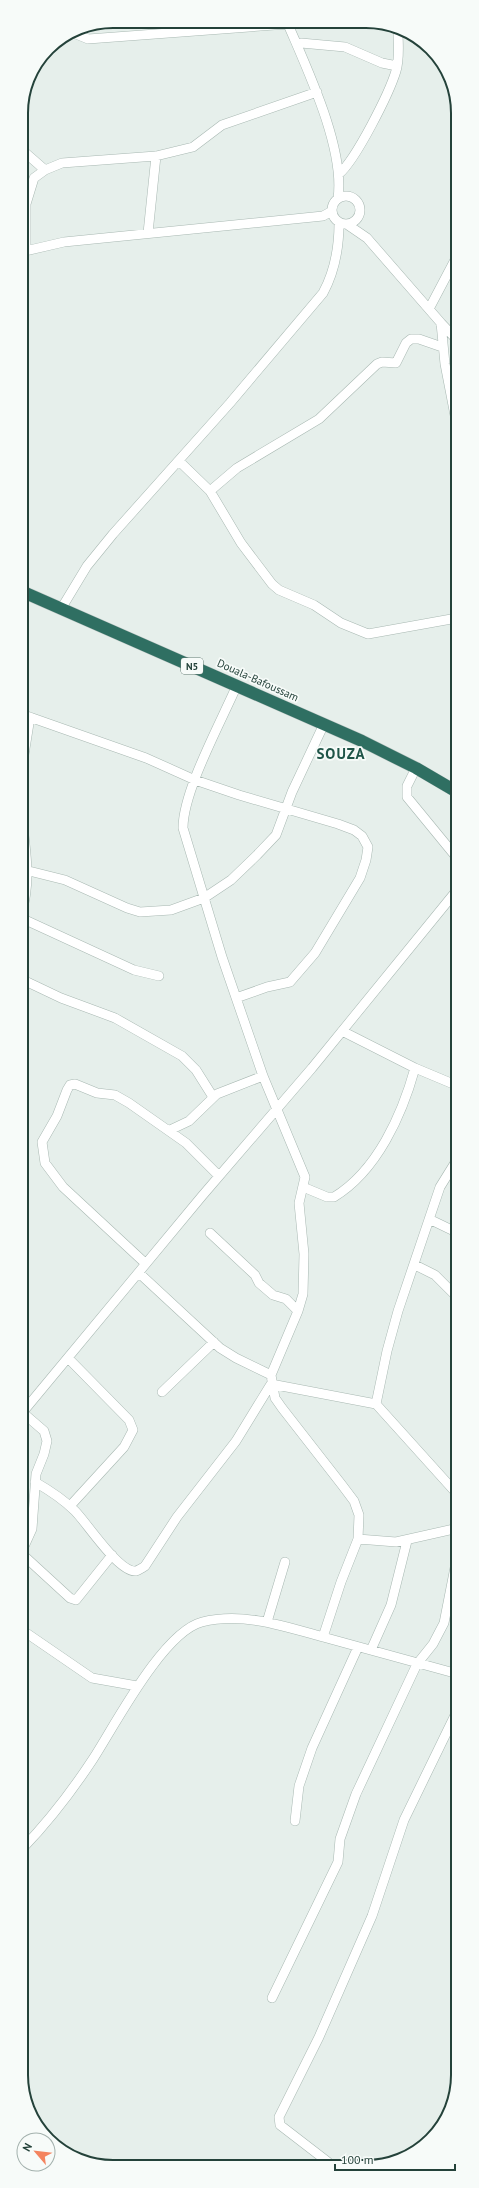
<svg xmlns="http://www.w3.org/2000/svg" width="479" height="2188" font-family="'PT Sans',sans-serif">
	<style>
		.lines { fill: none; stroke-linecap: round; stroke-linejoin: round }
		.street-casing { stroke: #a8b8b2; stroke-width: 10 }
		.highway-casing { stroke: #c2cac8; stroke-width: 13 }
		.street { stroke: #fff; stroke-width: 9 }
		.highway { stroke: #2f6f62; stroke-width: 12 }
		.labels { text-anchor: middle; stroke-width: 3.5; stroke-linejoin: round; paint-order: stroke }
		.shield { fill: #f7fbf9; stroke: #637a73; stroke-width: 1 }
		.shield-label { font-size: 10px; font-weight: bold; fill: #24423a }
		.street-label { font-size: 11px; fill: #24423a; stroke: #f7fbf9 }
		.district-label { font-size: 15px; font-weight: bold; letter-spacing: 1px; fill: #1f5548; stroke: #f7fbf9 }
		.rim { fill: none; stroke: #24423a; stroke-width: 2 }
	</style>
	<rect width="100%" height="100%" fill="#e6efeb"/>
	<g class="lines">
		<g class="street-casing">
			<path id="street" d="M287,22c20,47 58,126 51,176
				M71,32l17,7 200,-15
				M298,47l3,-4 44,4 37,16 15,3
				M21,149l24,21
				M339,174c17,-15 50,-80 57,-103 4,-13 2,-27 2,-40
				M332 210a14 14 0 1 1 28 0a14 14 0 1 1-28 0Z
				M348,225l19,13 74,85 4,41 12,62
				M148,233l8,-77
				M26,251v-47l8,-26 11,-8 17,-7 94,-7 37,-9 29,-22 95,-33
				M21,252l43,-10 259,-26 9,-5
				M429,309l28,-53
				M441,323l16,17
				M179,461l31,30 31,52 31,41 7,6 35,15 27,18 27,11 89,-16
				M210,491l27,-23 82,-49 58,-55 5,-2 14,1 10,-20 5,-4h8l23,8
				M61,609l26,-43 26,-32 117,-131 93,-110c12,-22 16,-46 16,-70
				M237,685c-16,37 -54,106 -54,143l39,129 41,119 42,101 -6,26 5,51 -1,40 -5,17 -27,64 4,23 7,10 60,77 12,16 5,14 -1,24 -17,43 -18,55 135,37
				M21,714l125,44 49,22 44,15 99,29 16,6 8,6 6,11 -2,13 -6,18 -45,75 -25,29 -23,5 -31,11
				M416,768l-9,18v11l50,61
				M21,790l2,-29 7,-44
				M21,798c1,45 13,72 0,118
				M29,871l36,9 62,28 13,4 31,-2 33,-12 27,-18 26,-25 19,-20 16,-43 32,-68
				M21,918l113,52 25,6
				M21,979l40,19 54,20 67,38 14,14 17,27
				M342,1031l73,37 43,18
				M170,1130l19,-9 28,-27 46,-18
				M303,1187l24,10h7c43,-26 68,-82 81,-129
				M429,1219l29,14
				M210,1233l45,42 4,8 14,12 13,4 12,12
				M145,1263l-82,-76 -18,-24 -3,-21 15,-26 10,-26 3,-5 5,-1 22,9 18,2 14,8 57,40 33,33
				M415,1265l20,10 23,23
				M139,1273l81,75 16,10 35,17
				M68,1358l61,62 4,10 -9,17 -54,59
				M458,1365l-3,3 3,13
				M162,1392l52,-50
				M376,1404l11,-53 11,-40 42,-124 18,-29
				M22,1413l180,-217 110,-128 145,-178
				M35,1482c14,8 29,18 40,29 12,12 44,62 61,60 3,-1 6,-3 9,-5l32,-49 59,-76 35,-57 105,20 82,91
				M358,1539l38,3 62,-14
				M22,1551l10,-22 4,-55 8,-20 3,-13 -3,-10 -22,-19
				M22,1554l48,44 6,2 36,-45
				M267,1622l18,-60
				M22,1630l70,48 45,8
				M371,1650l20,-45 16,-64
				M295,1821l4,-35 13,-38 46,-101
				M22,1849c26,-27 50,-58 71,-90 22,-34 70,-127 109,-137 41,-10 82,4 121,15
				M272,1998l66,-136 2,-23 16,-45 61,-130 16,-20 11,-21 14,-71
				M328,2162l-48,-37 -1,-8 40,-80 53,-121 32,-96 54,-111"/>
		</g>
		<g class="highway-casing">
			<path id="highway" d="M21,591l341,150 54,27 41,24"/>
		</g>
		<use href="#street" class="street"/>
		<use href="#highway" class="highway"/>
	</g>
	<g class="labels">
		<rect class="shield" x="181" y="658" width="22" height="16" rx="3"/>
		<g class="shield-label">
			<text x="192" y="670">N5</text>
		</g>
		<g class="street-label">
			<text transform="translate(258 680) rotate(24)" y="4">Douala-Bafoussam</text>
		</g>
		<g class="district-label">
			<text x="341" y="759">SOUZA</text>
		</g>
	</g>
	<path d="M0 0H479V2188H0ZM113 28H366A85 85 0 0 1 451 113V2075A85 85 0 0 1 366 2160H113A85 85 0 0 1 28 2075V113A85 85 0 0 1 113 28Z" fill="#f7fbf9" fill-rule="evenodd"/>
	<path class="rim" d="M113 28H366A85 85 0 0 1 451 113V2075A85 85 0 0 1 366 2160H113A85 85 0 0 1 28 2075V113A85 85 0 0 1 113 28Z"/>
	<g transform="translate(36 2152) rotate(298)"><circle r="19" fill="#f7fbf9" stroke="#a3b1ad"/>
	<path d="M0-3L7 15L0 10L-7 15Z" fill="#f4845f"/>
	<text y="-6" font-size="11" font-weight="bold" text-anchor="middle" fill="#24423a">N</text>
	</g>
	<path d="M335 2164v6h120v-6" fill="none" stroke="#24423a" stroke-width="2"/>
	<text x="341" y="2164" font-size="12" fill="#24423a" stroke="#f7fbf9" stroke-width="3" paint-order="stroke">100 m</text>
</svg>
